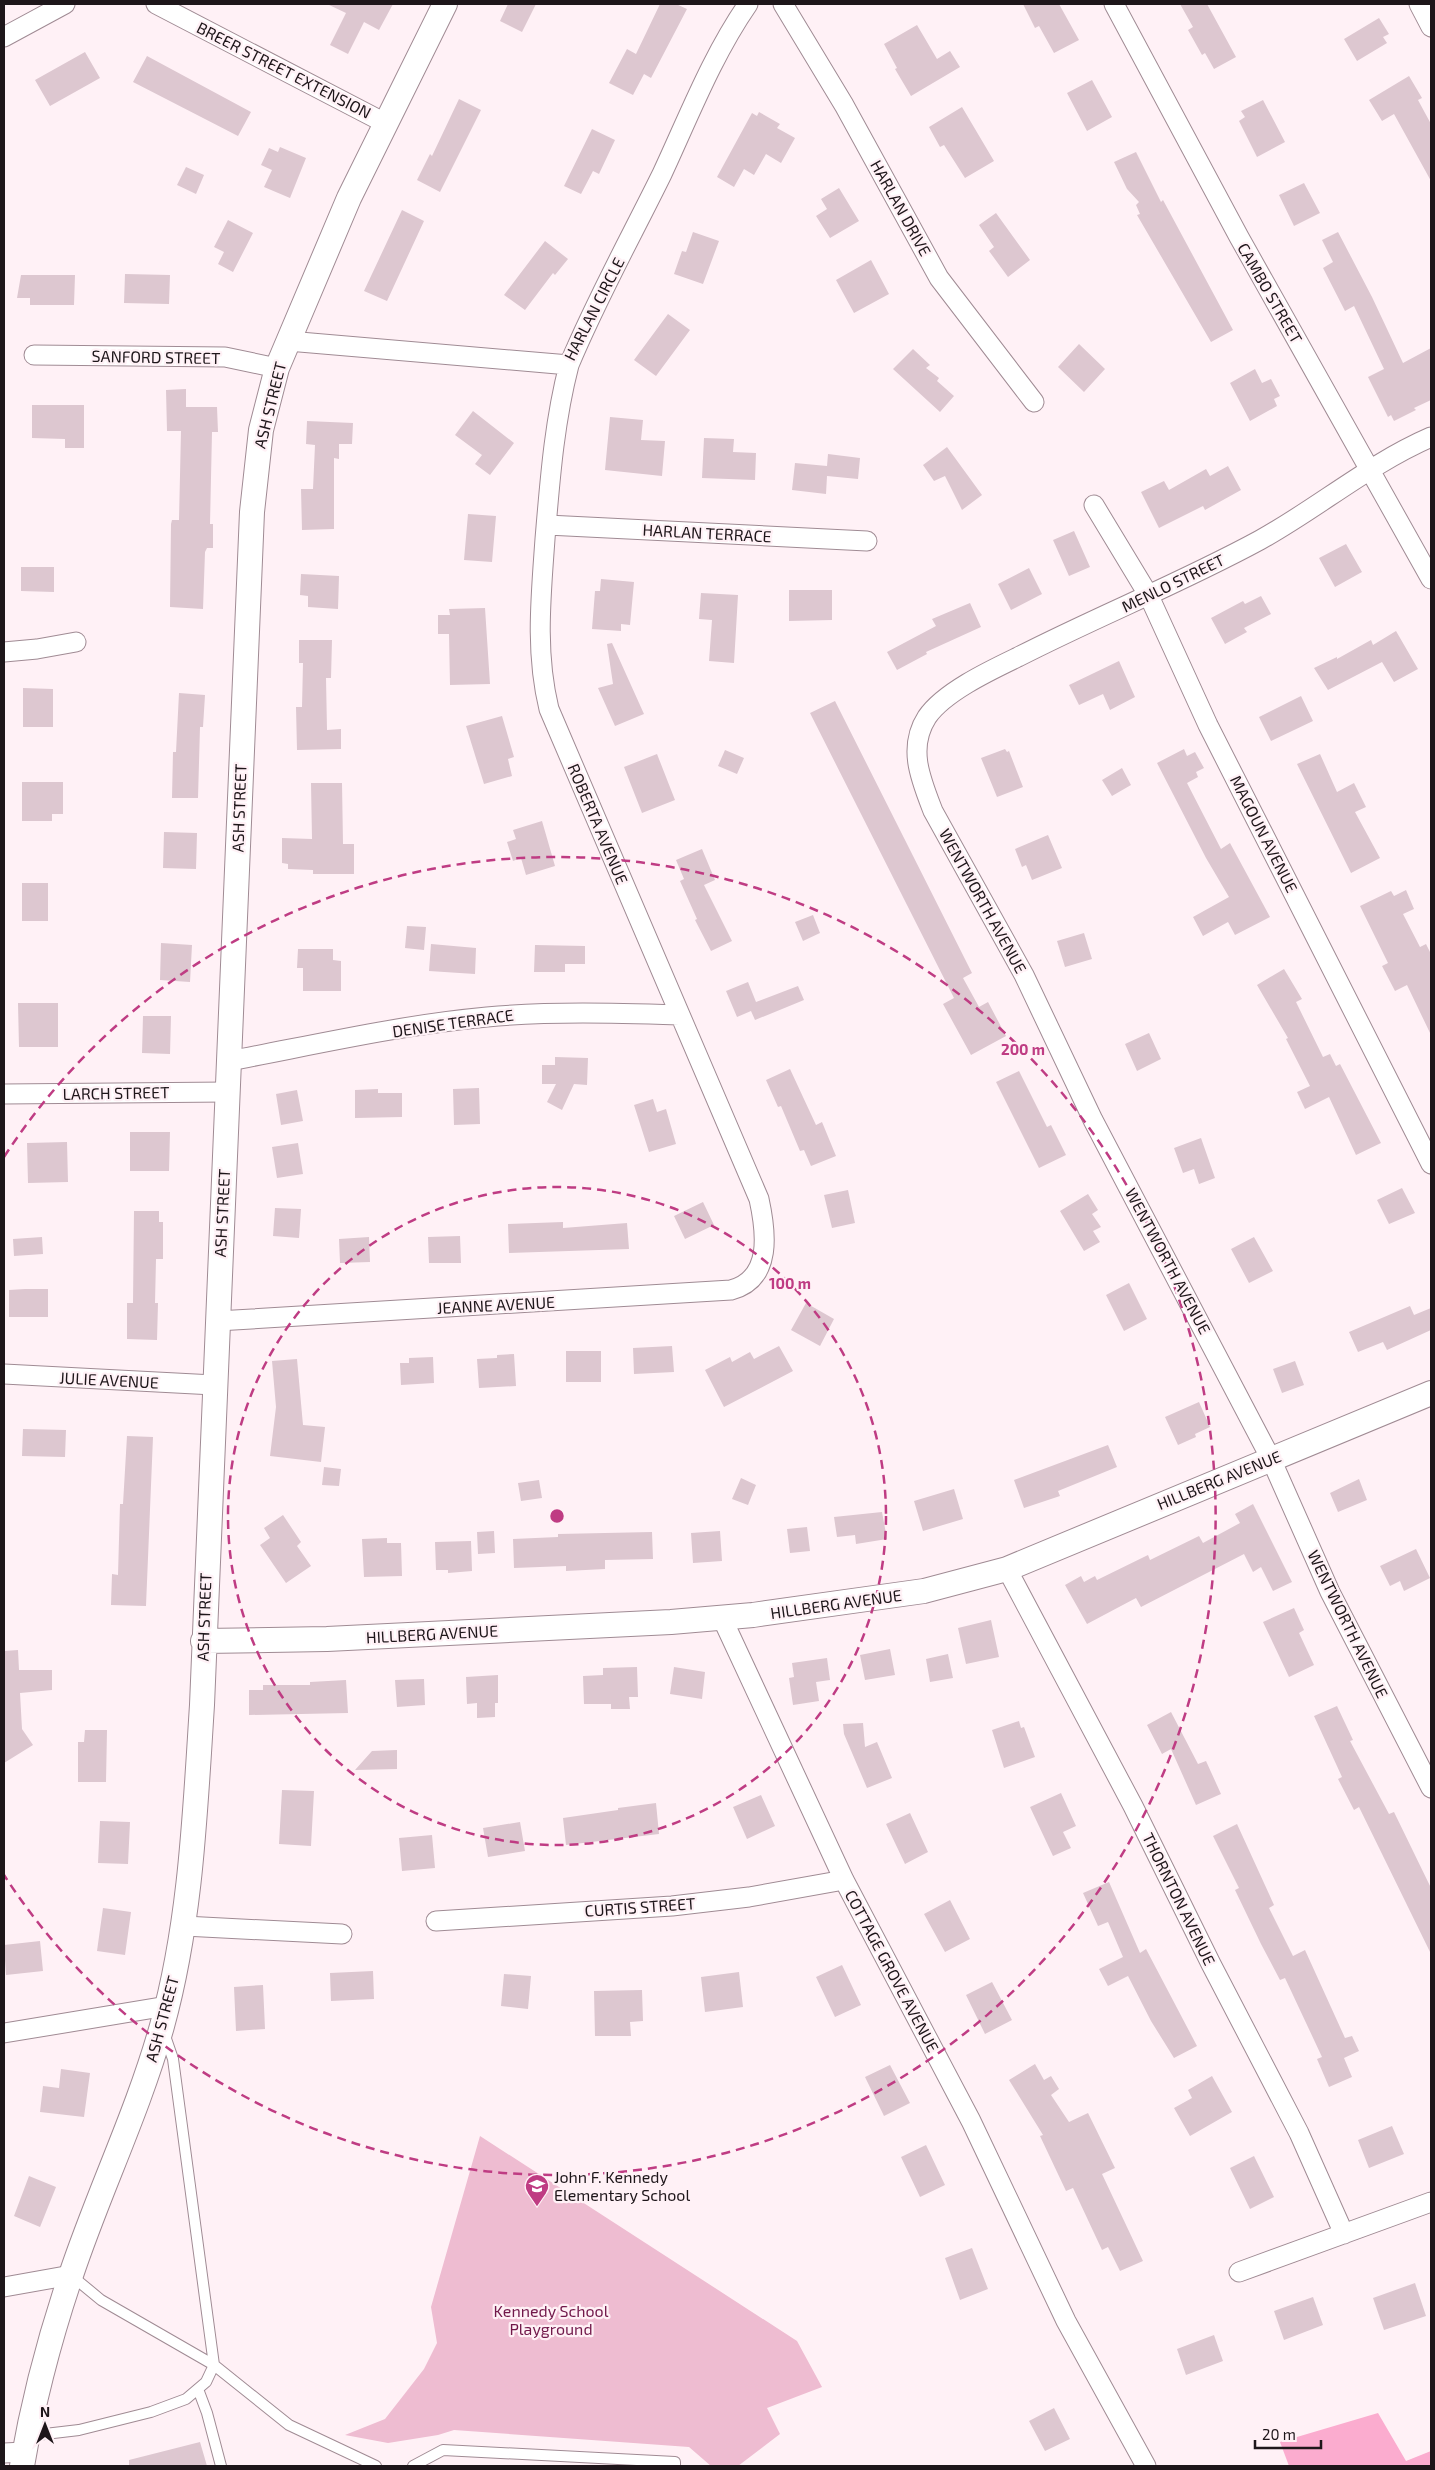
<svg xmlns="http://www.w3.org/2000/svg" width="1435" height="2470" font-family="'Exo 2',sans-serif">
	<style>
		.green { fill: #eebcd1 }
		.forest { fill: #fbaccf }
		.building { fill: #ddc7d0 }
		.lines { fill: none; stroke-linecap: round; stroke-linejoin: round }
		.service-casing { stroke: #a08b94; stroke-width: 12 }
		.minor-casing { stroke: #a08b94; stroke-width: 21 }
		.tertiary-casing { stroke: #a08b94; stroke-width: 26 }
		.service { stroke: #fff; stroke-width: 10 }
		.minor { stroke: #fff; stroke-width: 19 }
		.tertiary { stroke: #fff; stroke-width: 24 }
		.ring { fill: none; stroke: #bf3c83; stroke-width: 2.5; stroke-dasharray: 9 6 }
		.labels { text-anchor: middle; stroke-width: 4.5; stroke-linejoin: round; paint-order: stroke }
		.street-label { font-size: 16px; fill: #1e161a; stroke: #fff1f6 }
		.poi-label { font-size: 16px; fill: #1e161a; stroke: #fff1f6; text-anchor: start }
		.park-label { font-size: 16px; fill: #71184a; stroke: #fff1f6 }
		.centre { fill: #bf3c83; stroke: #fff1f6; stroke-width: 2.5 }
		.ring-label { font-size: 15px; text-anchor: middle; font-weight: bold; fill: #bf3c83; stroke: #fff1f6; stroke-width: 4.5; stroke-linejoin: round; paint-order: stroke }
	</style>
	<rect width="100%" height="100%" fill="#fff1f6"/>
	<path class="green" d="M480,2136l317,205 25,46 -55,21 13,26 -42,32h-27l-22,-19 -235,-17 -16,5 -50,8 -43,-8 40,-16 39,-50 13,-26 -6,-36z"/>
	<path class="forest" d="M1378,2413l28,48 25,-10v15h-142l-9,-24z"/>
	<path class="building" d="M327,4h66l-14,26 -15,-8 -16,32 -18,-9 16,-32z
		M508,4h28l-14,28 -22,-11z
		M660,4h16l11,5 -36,69 -7,-4 -11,21 -24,-12 18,-34 9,5z
		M1023,4h36l20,36 -25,13 -15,-27 -4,2z
		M1180,4h27l29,53 -22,12 -9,-16 -3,2 -14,-25 5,-3z
		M1379,18l10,16 -6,3 4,6 -30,18 -13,-22z
		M917,25l20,34 13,-8 10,16 -49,29 -16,-27 2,-1 -13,-24z
		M85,52l15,26 -50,28 -15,-26z
		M147,56l104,56 -13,24 -105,-54z
		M1409,76l13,22 -4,2 13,24v57l-37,-67 -12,7 -13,-21z
		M1092,80l20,37 -25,14 -20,-38z
		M459,99l22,11 -41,82 -23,-12 13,-26 2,2z
		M1263,100l22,42 -28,15 -18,-36 6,-4 -4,-6z
		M962,107l32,54 -29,17 -21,-33 -4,2 -11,-20z
		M759,112l21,12 -3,4 18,10 -14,25 -15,-9 -12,21 -10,-6 -10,18 -17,-10 35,-64 5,3z
		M592,129l23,11 -16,34 -6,-3 -12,23 -17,-8z
		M280,147l26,11 -16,40 -26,-11 8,-17 -11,-5 8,-17 9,4z
		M1136,152l25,50 2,-2 70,130 -22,12 -74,-127 3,-1 -4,-9 3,-3 -12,-13 -13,-27z
		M186,167l18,8 -8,19 -19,-9z
		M1304,183l16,30 -26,13 -15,-31z
		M839,188l20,33 -29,17 -14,-22 11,-7 -6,-10z
		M402,210l22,11 -37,80 -23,-10z
		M996,213l34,47 -22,17 -19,-26 5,-4 -15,-22z
		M228,220l25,13 -20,39 -15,-8 6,-12 -10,-5z
		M693,232l26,9 -16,43 -29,-10 8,-23 4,1z
		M1338,232l34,65 31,66 28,-15v52l-17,8 2,2 -22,11 -3,-6 -3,2 -20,-40 16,-8 -30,-63 -9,5 -22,-43 10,-6 -11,-22z
		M545,241l23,18 -13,16 -2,-2 -28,37 -21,-15z
		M871,260l18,34 -35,19 -18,-33z
		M125,274l45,1 -1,29 -45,-1z
		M21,275h54l-1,30h-44v-7h-13z
		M668,314l22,16 -34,46 -22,-16z
		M1079,344l26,25 -21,23 -26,-25z
		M913,349l17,16 -4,3 13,10 -2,3 17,15 -14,16 -47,-43z
		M1255,369l7,14 9,-4 9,17 -6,3 3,7 -27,15 -20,-38z
		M186,389v18h31l1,25h-6l-2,92h3v24h-6l-2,4 -2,57 -33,-2 1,-83 1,-4h7l2,-89h-14l-1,-41z
		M32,405h52v43h-19v-9l-33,-1z
		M473,411l41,32 -24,32 -15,-11 7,-9 -27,-20z
		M610,417l33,3 -2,20 24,1 -3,35 -57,-6z
		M307,421l46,2 -1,21h-13v15l-5,-1v71l-32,1 -1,-41h12l2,-44 -9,-1z
		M704,438l30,1 -1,13 23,1 -1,27 -53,-2z
		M947,447l35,48 -20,15 -17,-34 -11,5 -11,-16z
		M828,454l32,4 -2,21 -31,-3 -1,18 -34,-4 3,-27 32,3z
		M1228,466l13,24 -36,20 -2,-4 -44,22 -18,-36 23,-11 5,9 37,-21 4,7z
		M468,514l28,2 -4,46 -28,-2z
		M1074,531l16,36 -21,9 -16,-36z
		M1346,544l16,28 -27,15 -16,-29z
		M21,567h33v25l-33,-1z
		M1029,568l13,26 -31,16 -13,-26z
		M301,574l38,2 -1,33 -30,-2v-11l-8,-1z
		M601,579l33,3 -4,43 -9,-1v7l-29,-2 3,-38h5z
		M789,590h43v30l-43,1z
		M701,593l37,2 -4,68 -25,-2 3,-41 -13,-1z
		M1261,596l10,18 -27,14 3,4 -22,12 -14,-26 32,-17 2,3z
		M970,603l11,24 -55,25 1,2 -30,16 -10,-18 49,-26 -4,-7z
		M485,608l5,76 -40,1 -1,-51h-11v-19h12l-1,-6z
		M1396,631l22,38 -24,13 -12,-20 -54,28 -14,-22 23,-11v2l34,-19 2,5z
		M299,640h33l-1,38h-5l1,52 14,-1v20l-44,1 -1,-43h6l1,-44h-4z
		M612,643l32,71 -29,12 -17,-38 15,-4 -6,-40z
		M1119,661l16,36 -25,13 -7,-16 -24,11 -10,-20z
		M23,688l30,1v38h-30z
		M179,693l26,2 -2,32h-3l-2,71h-26l1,-46h3z
		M1301,696l12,25 -42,20 -12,-24z
		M835,701l137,272 -9,5 16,29 9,-5 18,34 -35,19 -28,-51 11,-6 -144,-285z
		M502,716l12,41 -6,2 4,17 -28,8 -18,-58z
		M1005,749l2,3 2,-1 14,36 -26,10 -16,-39z
		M1184,749l3,7 8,-4 9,16 -8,4 2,5 -11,6 34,66 9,-6 40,74 -35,18 -7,-13 -25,14 -10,-19 36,-20 -23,-39 -49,-95z
		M725,750l19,8 -7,16 -19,-8z
		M657,754l18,46 -33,13 -18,-46z
		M1320,754l17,38 17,-9 12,24 -11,5 25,46 -29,15 -54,-109z
		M1122,768l9,17 -19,11 -10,-16z
		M22,782h41v32h-11v7h-30z
		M311,783h31l1,61h11v30h-41v-4l-25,-1v-5l-6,-1v-25l30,1z
		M542,821l13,45 -29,9 -5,-17 -8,3 -6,-19 9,-3 -3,-9z
		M164,832l33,1 -1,36 -33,-1z
		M1048,835l14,33 -30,12 -6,-15 -4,2 -7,-18z
		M702,849l13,31 -11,5 28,56 -21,10 -16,-31 2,-1 -17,-38 4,-2 -8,-19z
		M22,883h26v38h-26z
		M1406,890l8,19 -11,5 17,33 6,-3 5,10v81l-24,-50 -12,6 -13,-25 6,-3 -28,-57 31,-15 3,5z
		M813,915l7,18 -17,8 -8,-19z
		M407,926l19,1 -2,23 -19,-2z
		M1084,933l8,26 -27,8 -8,-26z
		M161,943l31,2 -2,37 -30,-2z
		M431,944l45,4 -1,26 -46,-3z
		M535,945l50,1v18h-20v8h-31z
		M298,949h35v11l8,1v30h-38v-23h-6z
		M1284,969l18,30 -6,3 27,55 7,-3 6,12 4,-2 41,79 -25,12 -27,-58 -24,12 -8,-17 13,-6 -24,-47 2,-1 -31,-53z
		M748,982l8,20 42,-16 6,14 -49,20 -4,-9 -14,6 -11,-26z
		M18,1003h40v44h-39z
		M143,1016h28l-1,38 -28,-1z
		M1149,1033l12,26 -24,12 -12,-27z
		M555,1057l33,1 -1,27 -13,-1 -12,26 -15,-8 9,-18h-14v-19h13z
		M790,1069l26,56 6,-3 14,34 -25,10 -7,-16 -4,1 -19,-45 -3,1 -12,-27z
		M1019,1071l28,56 4,-2 15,30 -27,13 -43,-86z
		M479,1088l1,36 -26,1 -1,-36z
		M378,1089v4h24v24l-47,1v-28z
		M297,1090l6,31 -22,4 -5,-31z
		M653,1099l4,13 9,-3 10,35 -27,8 -15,-47z
		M130,1132h40l-1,39h-39z
		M1201,1138l14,40 -16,6 -5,-15 -11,4 -9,-25z
		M67,1142l1,40 -40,1 -1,-40z
		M298,1143l5,31 -26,4 -5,-31z
		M1402,1188l13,25 -26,11 -12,-24z
		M848,1190l7,33 -23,5 -8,-33z
		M1088,1194l10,16 -6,4 9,13 -8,4 7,11 -16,9 -24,-40z
		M703,1202l11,23 -29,14 -11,-23z
		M275,1208l26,1 -2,29 -26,-2z
		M134,1211h25v11h4v37h-7l-1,44h3l-1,37 -30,-1v-36h6z
		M563,1222v6l64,-5 2,26 -120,4 -1,-29z
		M460,1236l1,27h-32l-1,-26z
		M42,1237l1,17 -29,2 -1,-17z
		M369,1237l1,25 -30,1 -1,-24z
		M1254,1237l19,34 -24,12 -18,-34z
		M1129,1283l18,36 -23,12 -18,-36z
		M25,1289h23v28h-39v-27z
		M806,1303l28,16 -14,27 -29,-16z
		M1410,1306l4,9 17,-7v22l-44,20 -4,-8 -25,10 -9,-20z
		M672,1346l2,26 -40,2 -1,-26z
		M779,1346l14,25 -69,36 -19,-37 25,-13 2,5 18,-10 4,7z
		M566,1351h35v31h-35z
		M514,1354l2,32 -37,2 -2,-29 20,-1v-3z
		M433,1357l1,26 -33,2 -1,-22h9v-5z
		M297,1359l6,66 22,2 -4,35 -51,-6 6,-49 -4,-46z
		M1295,1361l9,24 -22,8 -9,-24z
		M1199,1402l11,25 -15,7 1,3 -18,8 -13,-28z
		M23,1429l43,1 -1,27 -43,-1z
		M127,1436l26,1 -7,169 -35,-1 1,-31 6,1 2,-71h3z
		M1108,1445l9,22 -59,24 2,5 -36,12 -10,-28z
		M324,1467l17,2 -2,17 -17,-1z
		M741,1478l15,7 -8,20 -16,-6z
		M1359,1479l8,21 -29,12 -8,-19z
		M539,1480l3,18 -21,3 -3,-18z
		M954,1489l9,30 -40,12 -9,-30z
		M1253,1504l39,78 -19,9 -12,-24 -8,5 -9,-18 -103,53 -5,-9 -49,26 -22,-39 16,-9 3,6 11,-6 2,4 51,-25 2,5 49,-24 4,7 37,-20 -5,-9z
		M882,1512l5,27 -31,5 -1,-9 -18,2 -3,-20z
		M283,1515l18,27 -4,4 14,20 -25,17 -26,-38 10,-7 -6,-10z
		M807,1527l3,24 -20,2 -3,-24z
		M494,1531l1,22 -17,1 -1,-22z
		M720,1531l2,30 -29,2 -2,-30z
		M652,1532l1,27 -48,1v9l-39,2v-5l-52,2 -1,-29 45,-2v-3z
		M387,1538v5h14l1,33 -38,1 -2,-38z
		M471,1541l1,30 -24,2v-3h-12l-1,-28z
		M1416,1549l14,29 -26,13 -4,-10 -10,5 -10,-20z
		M1294,1608l10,22 -5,3 15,32 -25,12 -26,-55z
		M991,1620l8,37 -33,7 -8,-36z
		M890,1649l5,26 -30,5 -5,-25z
		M18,1650l1,20h33v20l-32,3 2,36 11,16 -29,18v-112z
		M948,1654l5,24 -23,4 -4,-23z
		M827,1658l3,22 -14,2 3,19 -26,4 -4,-27 5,-1 -2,-14z
		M637,1667l1,30h-9l1,12h-19v-5h-27l-1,-28 20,-1v-7z
		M674,1667l31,5 -3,27 -32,-5z
		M498,1675v28h-3v14l-18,1v-15l-10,1 -1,-27z
		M424,1679l1,26 -28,2 -2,-27z
		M346,1680l2,33 -99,2v-25h14v-5h47v-3z
		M1337,1706l16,34 -3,1 39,73 5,-2 37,76v66l-72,-147 -5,3 -16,-31 4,-2 -28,-61z
		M1171,1712l27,52 8,-3 15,33 -25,11 -25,-56 -9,5 -15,-29z
		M1019,1721l2,7 3,-1 11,30 -31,11 -12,-38z
		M863,1723l2,24 12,-5 15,36 -25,10 -23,-54 -1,-10z
		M85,1730h22l-1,52h-28v-40h6z
		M397,1750v19l-42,1 17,-19z
		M282,1790l32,1 -3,55 -32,-2z
		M1061,1793l15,33 -13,6 8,16 -18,8 -23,-49z
		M761,1795l14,31 -28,13 -14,-32z
		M656,1803l3,31 -93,11 -3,-27 55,-8v-2z
		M910,1813l18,39 -23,12 -19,-40z
		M100,1821l30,1 -2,42 -30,-1z
		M520,1822l5,29 -37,6 -5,-29z
		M1237,1824l37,81 -5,3 24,48 12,-6 40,88 7,-2 7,15 -15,7 8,19 -23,10 -12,-28 5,-2 -37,-79 -5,2 -19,-36 -26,-54 4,-2 -26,-52z
		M432,1835l3,33 -33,3 -3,-33z
		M1109,1882l31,71 6,-4 51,97 -23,12 -23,-37 -23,-45 -20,10 -9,-17 24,-12 -15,-35 -10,4 -15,-33z
		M950,1900l20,39 -25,13 -21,-38z
		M103,1908l28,4 -6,43 -28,-4z
		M40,1941l3,30 -37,4 -2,-30z
		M842,1965l19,40 -26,12 -19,-40z
		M373,1971l1,28 -43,2 -1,-28z
		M739,1972l4,35 -38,5 -4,-35z
		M504,1974l27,2 -3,33 -27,-3z
		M992,1982l20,38 -27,14 -19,-39z
		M263,1985l2,44 -29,2 -2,-44z
		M642,1990l1,31 -13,1 1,14h-36l-1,-45z
		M1035,2064l9,16 7,-4 8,13 -8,6 18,27 19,-9 27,55 -13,6 41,87 -23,10 -12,-24 -6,3 -29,-62 -7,3 -26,-55 3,-1 -34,-55z
		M890,2065l20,38 -26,13 -19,-39z
		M61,2069l29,4 -6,44 -44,-5 3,-26 16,2z
		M1212,2076l20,36 -42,24 -16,-28 18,-10 -4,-8z
		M1392,2126l12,28 -35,14 -11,-28z
		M926,2145l19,40 -25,12 -19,-40z
		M1254,2156l20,41 -24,12 -20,-41z
		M29,2176l27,11 -16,40 -26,-11z
		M972,2248l16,41 -28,11 -15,-42z
		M1415,2283l11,33 -42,14 -11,-32z
		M1313,2297l10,28 -39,15 -10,-29z
		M1214,2335l9,26 -37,14 -9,-26z
		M1054,2408l16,31 -25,12 -16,-30z
		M200,2442l7,24h-78v-6z"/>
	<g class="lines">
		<g class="service-casing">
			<path id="service" d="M164,2033l9,26 41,306
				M72,2276l29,24 113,65 75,60 87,41
				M198,2389l9,24 14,53
				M28,2436l51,-6 72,-18 35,-13 20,-17 8,-17
				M413,2466l30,-16 232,12v4"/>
		</g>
		<g class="minor-casing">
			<path id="minor" d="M156,4l229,119
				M783,4l61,101 95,173 95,124
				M1114,4l125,233 192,342
				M1419,4l12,23
				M4,37l61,-33
				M288,341l281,24c27,-65 62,-128 93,-191 27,-58 50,-118 86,-170
				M34,355l191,2 52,11
				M1431,437c-62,27 -113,71 -171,103 -79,43 -162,76 -242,117 -27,13 -74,35 -91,60 -20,31 -6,63 6,94l91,164 69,145 178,339 59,133 101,196
				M1094,505l55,91 59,129 223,439
				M547,525l320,16
				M4,652l33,-3 39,-7
				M229,1061c85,-16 171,-36 258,-44 64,-6 128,-4 193,-2
				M4,1094l223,-2
				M217,1321l514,-31c42,-11 35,-59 28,-91l-210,-490c-14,-57 -8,-113 -4,-170 5,-59 9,-116 24,-174
				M4,1374l210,11
				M1007,1569l126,237 78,158 88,169 45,101
				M722,1618l122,262 127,241 95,200 80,145
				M436,1921l236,-15 77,-9 95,-17
				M184,1926l158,8
				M4,2033l163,-27
				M1239,2272l192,-70
				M4,2287l67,-12
				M4,2453l20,-1"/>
		</g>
		<g class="tertiary-casing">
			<path id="tertiary" d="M203,1641l124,-2 344,-17 82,-7 171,-24 83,-22 424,-176
				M22,2466c11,-64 28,-129 49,-191 28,-84 67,-163 91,-249 29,-105 33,-213 40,-321l50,-1193 9,-82 16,-62 72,-170 96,-194"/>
		</g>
		<use href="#service" class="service"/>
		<use href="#minor" class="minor"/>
		<use href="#tertiary" class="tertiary"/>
	</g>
	<g class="ring">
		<circle cx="557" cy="1516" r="329"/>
		<path d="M4 1157A659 659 0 1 1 4 1875"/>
	</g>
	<defs>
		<g id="school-pin" transform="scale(1.25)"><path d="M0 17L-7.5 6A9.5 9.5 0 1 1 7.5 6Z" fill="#bf3c83" stroke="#fff1f6"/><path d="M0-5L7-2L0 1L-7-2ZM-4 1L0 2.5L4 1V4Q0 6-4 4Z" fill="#fff"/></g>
	</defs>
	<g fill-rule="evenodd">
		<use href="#school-pin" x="537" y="2186"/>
	</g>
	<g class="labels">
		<g class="street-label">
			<text transform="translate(284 70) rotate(27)" y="6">BREER STREET EXTENSION</text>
			<text transform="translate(901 208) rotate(61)" y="6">HARLAN DRIVE</text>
			<text transform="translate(1270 293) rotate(60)" y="6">CAMBO STREET</text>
			<text transform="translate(594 309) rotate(-63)" y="6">HARLAN CIRCLE</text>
			<text transform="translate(156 357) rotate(1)" y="6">SANFORD STREET</text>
			<text transform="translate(270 405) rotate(-76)" y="6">ASH STREET</text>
			<text transform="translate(707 533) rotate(3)" y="6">HARLAN TERRACE</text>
			<text transform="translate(1173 583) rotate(-26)" y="6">MENLO STREET</text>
			<text transform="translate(239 808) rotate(-88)" y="6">ASH STREET</text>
			<text transform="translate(598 824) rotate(67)" y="6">ROBERTA AVENUE</text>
			<text transform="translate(1264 834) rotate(63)" y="6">MAGOUN AVENUE</text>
			<text transform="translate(983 901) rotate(61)" y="6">WENTWORTH AVENUE</text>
			<text transform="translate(453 1023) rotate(-8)" y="6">DENISE TERRACE</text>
			<text transform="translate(116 1093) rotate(-1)" y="6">LARCH STREET</text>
			<text transform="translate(222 1213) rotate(-87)" y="6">ASH STREET</text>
			<text transform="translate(1168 1261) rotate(62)" y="6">WENTWORTH AVENUE</text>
			<text transform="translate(496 1305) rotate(-3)" y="6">JEANNE AVENUE</text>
			<text transform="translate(109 1380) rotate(3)" y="6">JULIE AVENUE</text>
			<text transform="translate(1219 1480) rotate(-22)" y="6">HILLBERG AVENUE</text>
			<text transform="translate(836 1604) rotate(-8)" y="6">HILLBERG AVENUE</text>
			<text transform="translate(204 1617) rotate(-88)" y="6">ASH STREET</text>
			<text transform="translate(1348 1624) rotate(64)" y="6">WENTWORTH AVENUE</text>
			<text transform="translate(432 1634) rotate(-3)" y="6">HILLBERG AVENUE</text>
			<text transform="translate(1179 1899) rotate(64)" y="6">THORNTON AVENUE</text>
			<text transform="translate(640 1907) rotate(-4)" y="6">CURTIS STREET</text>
			<text transform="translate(892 1971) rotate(62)" y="6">COTTAGE GROVE AVENUE</text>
			<text transform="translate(162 2019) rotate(-75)" y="6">ASH STREET</text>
		</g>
		<g class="poi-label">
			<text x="554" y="2183">John F. Kennedy<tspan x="554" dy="18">Elementary School</tspan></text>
		</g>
		<g class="park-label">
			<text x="551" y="2317">Kennedy School<tspan x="551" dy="18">Playground</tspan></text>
		</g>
	</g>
	<circle cx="557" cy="1516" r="8" class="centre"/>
	<g class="ring-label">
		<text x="1023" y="1055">200 m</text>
		<text x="790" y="1289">100 m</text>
	</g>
	<rect width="1435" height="2470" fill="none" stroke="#1e161a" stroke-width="10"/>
	<g transform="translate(45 2425)" stroke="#fff1f6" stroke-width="4" paint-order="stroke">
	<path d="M0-4L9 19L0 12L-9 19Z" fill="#1e161a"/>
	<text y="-8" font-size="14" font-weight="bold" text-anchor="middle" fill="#1e161a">N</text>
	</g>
	<path d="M1255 2440v8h66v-8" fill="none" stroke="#1e161a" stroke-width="2.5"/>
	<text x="1262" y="2440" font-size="15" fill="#1e161a" stroke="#fff1f6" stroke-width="4" paint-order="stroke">20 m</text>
</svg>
